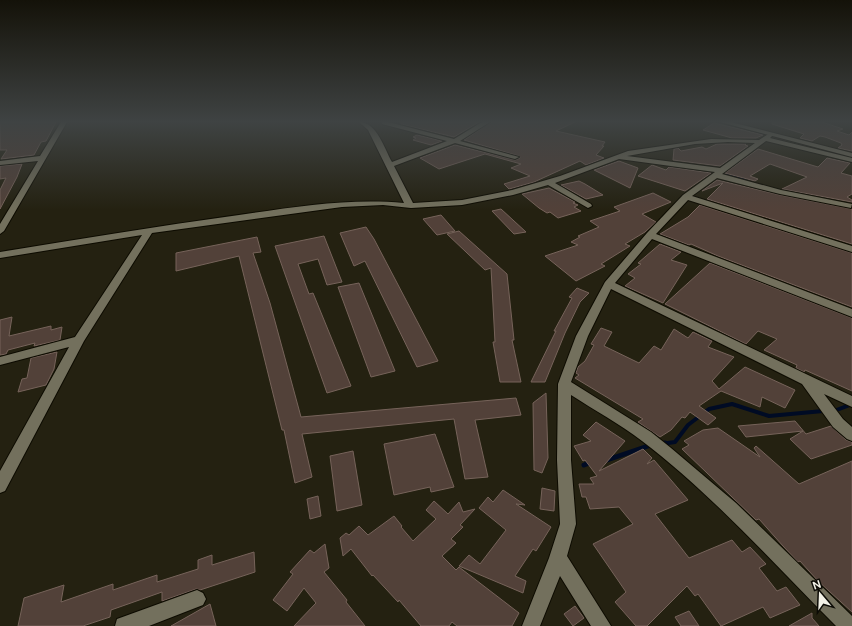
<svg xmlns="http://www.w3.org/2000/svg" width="852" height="626" font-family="'DM Sans',sans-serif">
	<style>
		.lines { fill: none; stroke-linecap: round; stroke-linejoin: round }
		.stream-far2 { stroke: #000b24; stroke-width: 2.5 }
		.stream-far1 { stroke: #000b24; stroke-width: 4 }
		.stream { stroke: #000b24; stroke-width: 5 }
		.building { fill: #524139; stroke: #76635a }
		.minor-casing { stroke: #0d0b01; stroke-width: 2 }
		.tertiary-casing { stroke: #0d0b01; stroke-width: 2 }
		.minor { fill: #73705d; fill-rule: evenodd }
		.tertiary { fill: #73705d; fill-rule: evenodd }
	</style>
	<rect width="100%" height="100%" fill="#242111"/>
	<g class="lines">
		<path class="stream-far2" d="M725,175l20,5"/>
		<path class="stream-far1" d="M834,411l18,-7
			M661,444l14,-2 13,-17 21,-16 23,-5 37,12 54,-5"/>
		<path class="stream" d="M661,444l4,-1
			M604,461l47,-16
			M584,465l8,-3"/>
	</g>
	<path class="building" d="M0,122h56l-10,19 -5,1 -7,13 -33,4 6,-9h-7z
		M401,122h78l-25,15 -53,-13z
		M491,122h84l-19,9 49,11 -3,4h2l-8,9 8,3 -18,7 -6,-4 -46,21 -25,7 -5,-5 26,-8 -19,-8 10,-4 -36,-10 -46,15 -19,-11 35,-13 60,15 5,-2 -1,-2 -55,-16z
		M773,122h49l21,7 -6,2 12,4 3,-3v19l-14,-3 4,-3 -1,-2 -16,-6 -5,-1 -8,5 -12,-3 4,-4 -32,-10z
		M714,123l17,4 32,8 -7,3h-24l-29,-8z
		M417,135l25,6 -11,4 -18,-5 3,-2 -3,-1z
		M717,144h29l-1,1 3,1 -28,20 -47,-6 1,-11 4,-1 3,3 21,-4 4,2z
		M758,149l60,18 9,-9 23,5 -9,10 11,3v18l-5,3 5,3v2l-70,-13 25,-12 -37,-13 -20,12 8,3 -3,2 -30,-8z
		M619,161l19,7 -8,20 -36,-18z
		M22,164l-5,13 -17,32v-19l6,-12 -6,1v-13z
		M652,165l14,5 3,-3 42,6 -26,18 -47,-15z
		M717,180l63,15 72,14v35l-145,-45 16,-16 -21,8z
		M579,181l6,3 18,11 -17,4 -25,-14z
		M549,188l26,14 -2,1 5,2 -4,2 7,4 -23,7 -8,-6 -3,1 -8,-5 -17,-14z
		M653,193l18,9 -29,12 14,8 -11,10 -20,12 5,2 -29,18 4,2 -29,15 -31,-25 33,-11 -7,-3 9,-5 -2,-1 21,-9 -9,-6 30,-10 -6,-4z
		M700,205l152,48v54l-134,-51 -27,-12 -2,1 -29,-11 28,-17z
		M501,209l25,23 -12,2 -22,-23z
		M441,215l14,16 -18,4 -14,-16z
		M366,227l8,12 64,122 -21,6 -52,-106 -11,5 -14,-33z
		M459,231l48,43 7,66h-2l9,42h-21l-7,-40h2l-4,-74 -6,2 -38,-36z
		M324,236l18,46 -15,3 -9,-26 -20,5 11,30 4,-1 38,93 -24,7 -52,-147z
		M257,237l4,15 -8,1 17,50 31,114 215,-19 5,17 -46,5 13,57 -23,2 -11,-60 -152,15 10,43 -17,6 -11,-53h-2l-43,-174 -63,15v-18z
		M660,244l21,8 -10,8 16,5 -24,38 -38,-17 10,-8 -7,-4 13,-10 -3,-1z
		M710,263l142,55v73l-47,-21 -1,2 -8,-4 1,-3 -33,-15 13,-11 -19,-8 -12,13 -81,-40z
		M359,283l36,88 -24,6 -33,-90z
		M577,288l12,5 -9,9 -15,31 -20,49h-14l25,-51h-2l18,-33 -3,-1z
		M12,317l-3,19 42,-10v4l11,-3 -2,13 -26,6 1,-3 -27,7 -2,4 -6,1v-35z
		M601,328l11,4 -8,14 35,17 15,-17 7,4 13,-21 14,9 5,-6 19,9 -4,6 26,10 -22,24 7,8 26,-22 50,23 -10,18 -23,-11 -2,10 -39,-16 -22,15 17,12 -8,7 -18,-13 -5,6 -3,-1 -11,13 -11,7 -22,-15 5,-3 -68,-41 4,-3 -3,-2 2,-6 7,-6 9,-16 -3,-1z
		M57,352l-3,17 -8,16 -28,7 4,-13 5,-1 4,-20z
		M546,393l2,65 -6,15 -8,-3 -1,-67z
		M795,421l11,13 25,-8 15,14 6,2v3l-41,14 -21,-20 13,-8 -57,6 -8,-11z
		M596,422l29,19 -26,30 44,-22 9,9 -5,6 7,-4 34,40 -33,14 34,44 43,-18 10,12 8,-5 16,17 -7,4 18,23 9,-4 14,18 -30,13 -7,-11 -42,19 -23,-32 -3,2 -8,-10 -40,40h-11l-21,-24 11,-10 -33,-48 40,-20 -14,-17 -29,2 -4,-12h-4l-3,-13h15l-4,-6 7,-2 -12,-16 -2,1 -9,-15 17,-5 -8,-6z
		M718,428l42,29 -6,-9 2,-2 43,38 53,-23v151l-34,-31 -18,-20 -2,1 -15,-16 -24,-27 -3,1 -74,-71 7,-4 -5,-4 19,-11z
		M435,434l19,53 -23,5 -1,-5 -36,8 -10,-51z
		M353,451l9,54 -25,6 -7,-55z
		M542,488l13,3 -1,20 -14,-2z
		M503,490l22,15 -9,-1 35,23 -15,24 -3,-2 -18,27 11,5 -3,12 -64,-27 10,-11 11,9 26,-34 -27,-22 9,-11 5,5z
		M318,496l3,20 -11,3 -3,-20z
		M434,501l14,13 11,-12 4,10 12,-3 -15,16 3,2 -12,12 5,4 -14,13 14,14 3,-3 60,46 -7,13h-55l-5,-4 -3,4h-28l-22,-26 -1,2 -25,-27 -1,1 -21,-27 -8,7 -3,-18 6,-5 3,2 10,-9 9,9 26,-19 8,10 -1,1 12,14 23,-22 -10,-9z
		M325,544l4,24 -5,4 23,28 -1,2 19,24h-71l22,-23 -12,-15 -17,23 -14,-11 20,-26 -3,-2 20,-22 4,3z
		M254,552l1,20 -55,18 -4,-1 -34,12v-9l-51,18 -1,7 -27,9h-65l6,-28 40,-13 -3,17 52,-18v6l44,-15v7l41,-13v-9l14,-5v10z
		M210,604l6,22h-45z
		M575,606l9,12 -11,8 -9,-12z
		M689,611l10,15h-18l-6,-9z
		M812,613v5l7,8h-30z"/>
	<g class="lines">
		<g class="minor-casing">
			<path id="minor" d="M61,122h6l-63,109 -4,3v-10l38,-63 -38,4v-4l40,-5z
				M359,122c18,0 25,26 33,40l55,-21 -65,-17v-2h6l66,17 28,-17h8l-30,19 59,16 -4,2 -60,-16 -61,23 19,37 49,-3 50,-10 48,-14 68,-25 83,-12 48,1 11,-7 3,2 -3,3 82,20v4l-86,-21 -44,33 59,16 71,14 -1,4 -71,-14 -63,-16 -25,18 160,50v6l-164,-52 -32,34 196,75v8l-200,-78 -37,44 237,113v11l-28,-13 19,25 9,8v14l-5,-2 -14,-12 -31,-43 -191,-95 -23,47 -17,46 80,50 20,16 65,55 116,113v10h-16c-63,-63 -123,-131 -194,-185 -22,-17 -48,-31 -71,-46v65l5,64 -9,32 44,70h-20l-31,-50 -20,50h-18l27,-68 11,-34 -3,-64 1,-76 18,-48 29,-54 42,-49 36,-38 32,-23 -96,-13 -64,24 36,21 1,2 -4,2 -40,-23 -35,10 -51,10 -51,3 -28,-3 -41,2 -190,26 -68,108 -79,150 -5,2v-22l69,-124 -69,18v-8l75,-20 67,-102 -142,23v-6c80,-13 159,-26 239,-37 56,-8 109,-17 165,-12l-36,-73zM728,142l27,1 -35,25 -93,-12 68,-12z
				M197,590l6,3 3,6 -3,6 -54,21h-34l2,-7z"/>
		</g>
		<g class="tertiary-casing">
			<path id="tertiary" d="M720,122h11l121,31v4z"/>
		</g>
		<use href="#minor" class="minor"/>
		<use href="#tertiary" class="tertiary"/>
	</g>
	<linearGradient id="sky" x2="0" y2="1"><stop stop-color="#141209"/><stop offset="0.58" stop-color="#3f4343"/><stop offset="1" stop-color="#3f4343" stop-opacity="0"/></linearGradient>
	<rect width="852" height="210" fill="url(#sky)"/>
	<g transform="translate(820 594) rotate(341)" stroke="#0c0b05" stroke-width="3" paint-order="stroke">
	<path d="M0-3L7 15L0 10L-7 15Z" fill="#f3f2e7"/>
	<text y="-6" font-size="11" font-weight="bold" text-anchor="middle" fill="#f3f2e7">N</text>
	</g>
</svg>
